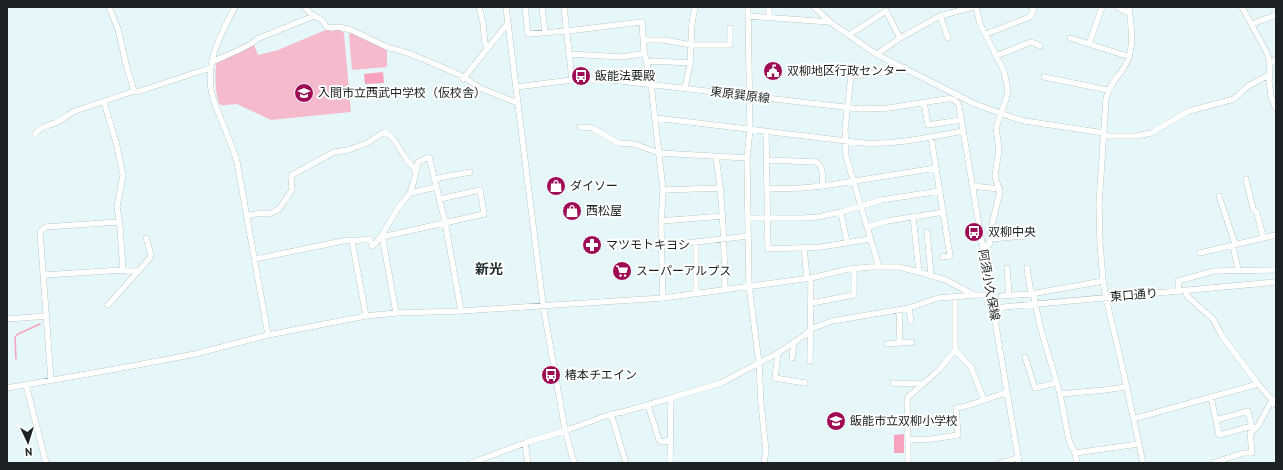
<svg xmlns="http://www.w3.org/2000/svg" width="1283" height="470" font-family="'PT Sans','Noto Sans JP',sans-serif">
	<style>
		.green { fill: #f5bbcd }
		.water { fill: #f7a3be }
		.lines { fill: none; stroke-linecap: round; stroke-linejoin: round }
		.stream { stroke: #f7a3be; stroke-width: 1.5 }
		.minor-casing { stroke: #9fafb0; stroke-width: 6 }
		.minor { stroke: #fff; stroke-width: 5.5 }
		.labels { text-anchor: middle; stroke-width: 4; stroke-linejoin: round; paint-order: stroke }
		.poi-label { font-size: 12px; fill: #1c2223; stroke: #fff; text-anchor: start }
		.street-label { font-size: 12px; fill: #1c2223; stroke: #fff }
		.quarter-label { font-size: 14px; font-weight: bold; fill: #1f2c2d; stroke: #fff }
	</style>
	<rect width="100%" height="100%" fill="#e6f7f9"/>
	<path class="green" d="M328,29h10l6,4 7,79 -80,8 -34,-16 -12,1v1l-6,-2c-4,-14 -4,-26 -3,-40l4,-3 34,-16 4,10 20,-5z
		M351,32l34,16 2,3v16l-35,3 -3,-35z"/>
	<path class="water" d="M383,72l1,11 -19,1 -1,-10z
		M904,434v19h-10v-18z"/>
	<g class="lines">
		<path class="stream" d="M16,359l-1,-22 3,-3 22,-10"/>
		<g class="minor-casing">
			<path id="minor" d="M109,7l9,22 9,39 7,23
				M235,7c-15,29 -33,60 -21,94 7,20 17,40 23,61l31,173
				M305,7l6,7 11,6 5,7 4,1 8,-1 12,3 36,17 21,6 29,12 23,10 22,14 36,14
				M479,7l4,16 2,21 3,4
				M506,7l37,298 22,125 9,33
				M525,7l3,27 39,-3 75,-9 2,29 7,33 12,106 -2,37 2,71
				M542,7l3,26
				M564,7l8,73
				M748,7l2,123 -3,28 2,128 10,77 2,41 5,47 -2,12
				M814,7l16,15 46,32 99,50 39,14 11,3 79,12
				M976,7l4,17 24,47 4,19 -2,9 -10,29 3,21 -4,27 5,16 -8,32 -3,21 -7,2
				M1117,7l12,6
				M1129,7c2,22 7,42 -6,62 -8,12 -12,13 -17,29l-7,107 1,38 3,38 3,17 17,72 20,93
				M1242,7l25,46 3,10 -1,19 2,14 5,13
				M748,16l82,6
				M940,16l8,22
				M769,18v-11
				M1252,24l24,-9
				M986,34l44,-17 4,-8 -3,-2
				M849,35l37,-24 14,27
				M1070,38l60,19
				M644,40h19l29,5h38v-17
				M1089,44l13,-37
				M569,54l54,3 22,-4
				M877,54l23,-16 40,-22 33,-9
				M996,56l35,-14 9,4
				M212,62c10,-5 40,-16 45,-23l57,-23
				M647,62l8,-1 35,2
				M1270,63l6,-3
				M1044,77l64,13
				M463,79l45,-56
				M516,87l56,-7h40l249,29 28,-1 57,-9c6,-1 11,1 13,7l60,357
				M685,88l5,-23 2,-42 3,-16
				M104,102l12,40 7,33 -6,32 3,20 3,43
				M924,102l4,23 33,-5
				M656,118l207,25c34,2 66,-6 100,-12
				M580,127l12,1 27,15 15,1 25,9 88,5
				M766,132l2,117 53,-2 49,-8
				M35,134c9,-9 10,-7 20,-11 7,-3 14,-9 20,-12l59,-20 3,1 73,-24
				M1103,136h33l15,-3 38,-22 45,-12 14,-13 21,-11
				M931,137l19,119 -8,1
				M716,157c7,44 8,88 9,133
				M767,160l49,2c8,4 6,16 7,24
				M434,179l36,-7
				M1246,179l7,30 4,4 6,24
				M972,186l28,3
				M767,189l34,-1 22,-2 113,-18
				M663,190l58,-2
				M410,193l26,-6
				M1219,196l16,48
				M841,212l6,31
				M247,216l12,-3 10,1 10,-5 13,-19 -1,-13 1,-2 42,-23 14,-2 19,-7 17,-11c10,3 15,17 21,25 3,5 7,9 11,13
				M913,216l6,56
				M748,218h55l14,-1 24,-5 40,-12 59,-9
				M661,221l62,-5
				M867,227l20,-6 57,-9
				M927,232l4,43
				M382,235l14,78
				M382,237l102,-23 -4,-24 -40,9
				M990,239l35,-3
				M352,241l14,75
				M696,242v51
				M1233,245l5,25
				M661,246l87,-10
				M804,248l3,30
				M1200,253l76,-18
				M255,259l93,-19 4,1 18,-2 2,7 2,-1 8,-10 16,-27 12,-15 4,-12 4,-19 11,-5 16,65 16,89
				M879,267l-33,-111 -1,-27 6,-53 45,-5 8,-4
				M1007,268l2,27
				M1027,268l4,26
				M44,275l79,-5 4,1h12
				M1186,290l1,6 26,23 9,17 36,48 18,21
				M1179,291l-1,-10 36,-10 62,-1
				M1033,293l7,33 20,68 9,46 6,13 2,10
				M1001,296l30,-2 72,-13
				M811,303l43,-8v-26
				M108,305l42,-47 1,-3 -5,-17
				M909,308l2,13
				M993,308l283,-26
				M899,310l1,33
				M7,319l40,-3
				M887,344l25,-2
				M955,350l16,17 13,33
				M778,353l-3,25 30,5
				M1025,357l10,31 21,-5
				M792,358l2,-15
				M810,361l1,-83
				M51,380l-11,-148 5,-5 74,-5
				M893,383l30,1
				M26,385l20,78
				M7,388l109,-19 79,-15 73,-19 98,-19 30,-3 65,-2 202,-13 148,-20 38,-9 21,-2h29l16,4 31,9 28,15
				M1060,394l44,-4 22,-3
				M1211,397l5,23 32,-9 5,20
				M648,405l11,35 3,2 8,-2
				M611,414l15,49
				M1133,419l125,-35
				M1216,420l3,15 33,-9
				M908,440l-1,-40 1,-3 31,-27 16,-20v-53
				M525,443l3,20
				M1075,453l63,-9
				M471,463l54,-20 45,-14 41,-15 12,-2 48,-14
				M670,463l1,-65 50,-15 57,-30 27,-18 6,-6 21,-8 77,-13 29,-10 38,-3h14
				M908,463v-23l24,-1 26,-4 -2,-27c17,-2 33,-11 51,-15
				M1001,463l17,-5
				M1213,463l30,-10h9l-2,-20 8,-7 14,-26 4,-2"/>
		</g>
		<use href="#minor" class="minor"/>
	</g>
	<defs>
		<g id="civic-disc" transform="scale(1)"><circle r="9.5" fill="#9e0c56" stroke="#fff"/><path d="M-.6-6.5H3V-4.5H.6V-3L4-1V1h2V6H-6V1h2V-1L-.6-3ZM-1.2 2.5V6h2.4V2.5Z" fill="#fff"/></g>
		<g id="bus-disc" transform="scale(1)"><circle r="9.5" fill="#9e0c56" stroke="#fff"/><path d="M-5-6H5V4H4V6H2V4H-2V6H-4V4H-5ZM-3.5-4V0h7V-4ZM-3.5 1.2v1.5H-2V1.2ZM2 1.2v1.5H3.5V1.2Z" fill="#fff"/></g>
		<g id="school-disc" transform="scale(1)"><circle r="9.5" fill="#9e0c56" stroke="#fff"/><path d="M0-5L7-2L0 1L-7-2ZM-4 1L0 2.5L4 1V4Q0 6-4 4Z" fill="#fff"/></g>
		<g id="shop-disc" transform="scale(1)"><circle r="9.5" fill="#9e0c56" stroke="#fff"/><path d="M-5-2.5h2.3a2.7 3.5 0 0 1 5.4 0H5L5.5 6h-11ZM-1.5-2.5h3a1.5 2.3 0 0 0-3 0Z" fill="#fff"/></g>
		<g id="pharmacy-disc" transform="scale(1)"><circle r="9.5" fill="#9e0c56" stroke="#fff"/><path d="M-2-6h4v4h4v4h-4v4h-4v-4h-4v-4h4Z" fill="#fff"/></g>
		<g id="supermarket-disc" transform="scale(1)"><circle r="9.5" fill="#9e0c56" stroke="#fff"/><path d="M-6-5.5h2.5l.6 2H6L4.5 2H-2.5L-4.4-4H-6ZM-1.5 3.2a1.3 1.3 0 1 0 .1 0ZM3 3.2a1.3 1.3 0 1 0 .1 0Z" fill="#fff"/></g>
	</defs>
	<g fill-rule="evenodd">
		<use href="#civic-disc" x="773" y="71"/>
		<use href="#bus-disc" x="581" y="76"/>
		<use href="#school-disc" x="304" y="93"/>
		<use href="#shop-disc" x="556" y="186"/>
		<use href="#shop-disc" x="572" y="211"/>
		<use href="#bus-disc" x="974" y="232"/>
		<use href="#pharmacy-disc" x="592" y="245"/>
		<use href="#supermarket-disc" x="622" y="271"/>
		<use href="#bus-disc" x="551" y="375"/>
		<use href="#school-disc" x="836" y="421"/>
	</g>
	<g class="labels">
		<g class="poi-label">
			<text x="787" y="75">双柳地区行政センター</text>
			<text x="595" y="80">飯能法要殿</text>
			<text x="318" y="97">入間市立西武中学校（仮校舎）</text>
			<text x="570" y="190">ダイソー</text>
			<text x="586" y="215">西松屋</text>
			<text x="988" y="236">双柳中央</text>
			<text x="606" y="249">マツモトキヨシ</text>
			<text x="636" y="275">スーパーアルプス</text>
			<text x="565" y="379">椿本チエイン</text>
			<text x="850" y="425">飯能市立双柳小学校</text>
		</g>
		<g class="street-label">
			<text transform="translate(740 95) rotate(7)" y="4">東原巽原線</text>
			<text transform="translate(989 285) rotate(80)" y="4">阿須小久保線</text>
			<text transform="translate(1134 295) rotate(-5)" y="4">東口通り</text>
		</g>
		<g class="quarter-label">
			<text x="489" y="274">新光</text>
		</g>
	</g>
	<rect width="1283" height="470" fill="none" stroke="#1c2223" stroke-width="16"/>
	<g transform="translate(28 442) rotate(176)" stroke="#ffffff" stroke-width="3" paint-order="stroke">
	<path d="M0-3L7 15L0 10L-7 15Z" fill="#1c2223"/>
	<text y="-6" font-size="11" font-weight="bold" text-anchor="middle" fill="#1c2223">N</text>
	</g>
</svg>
